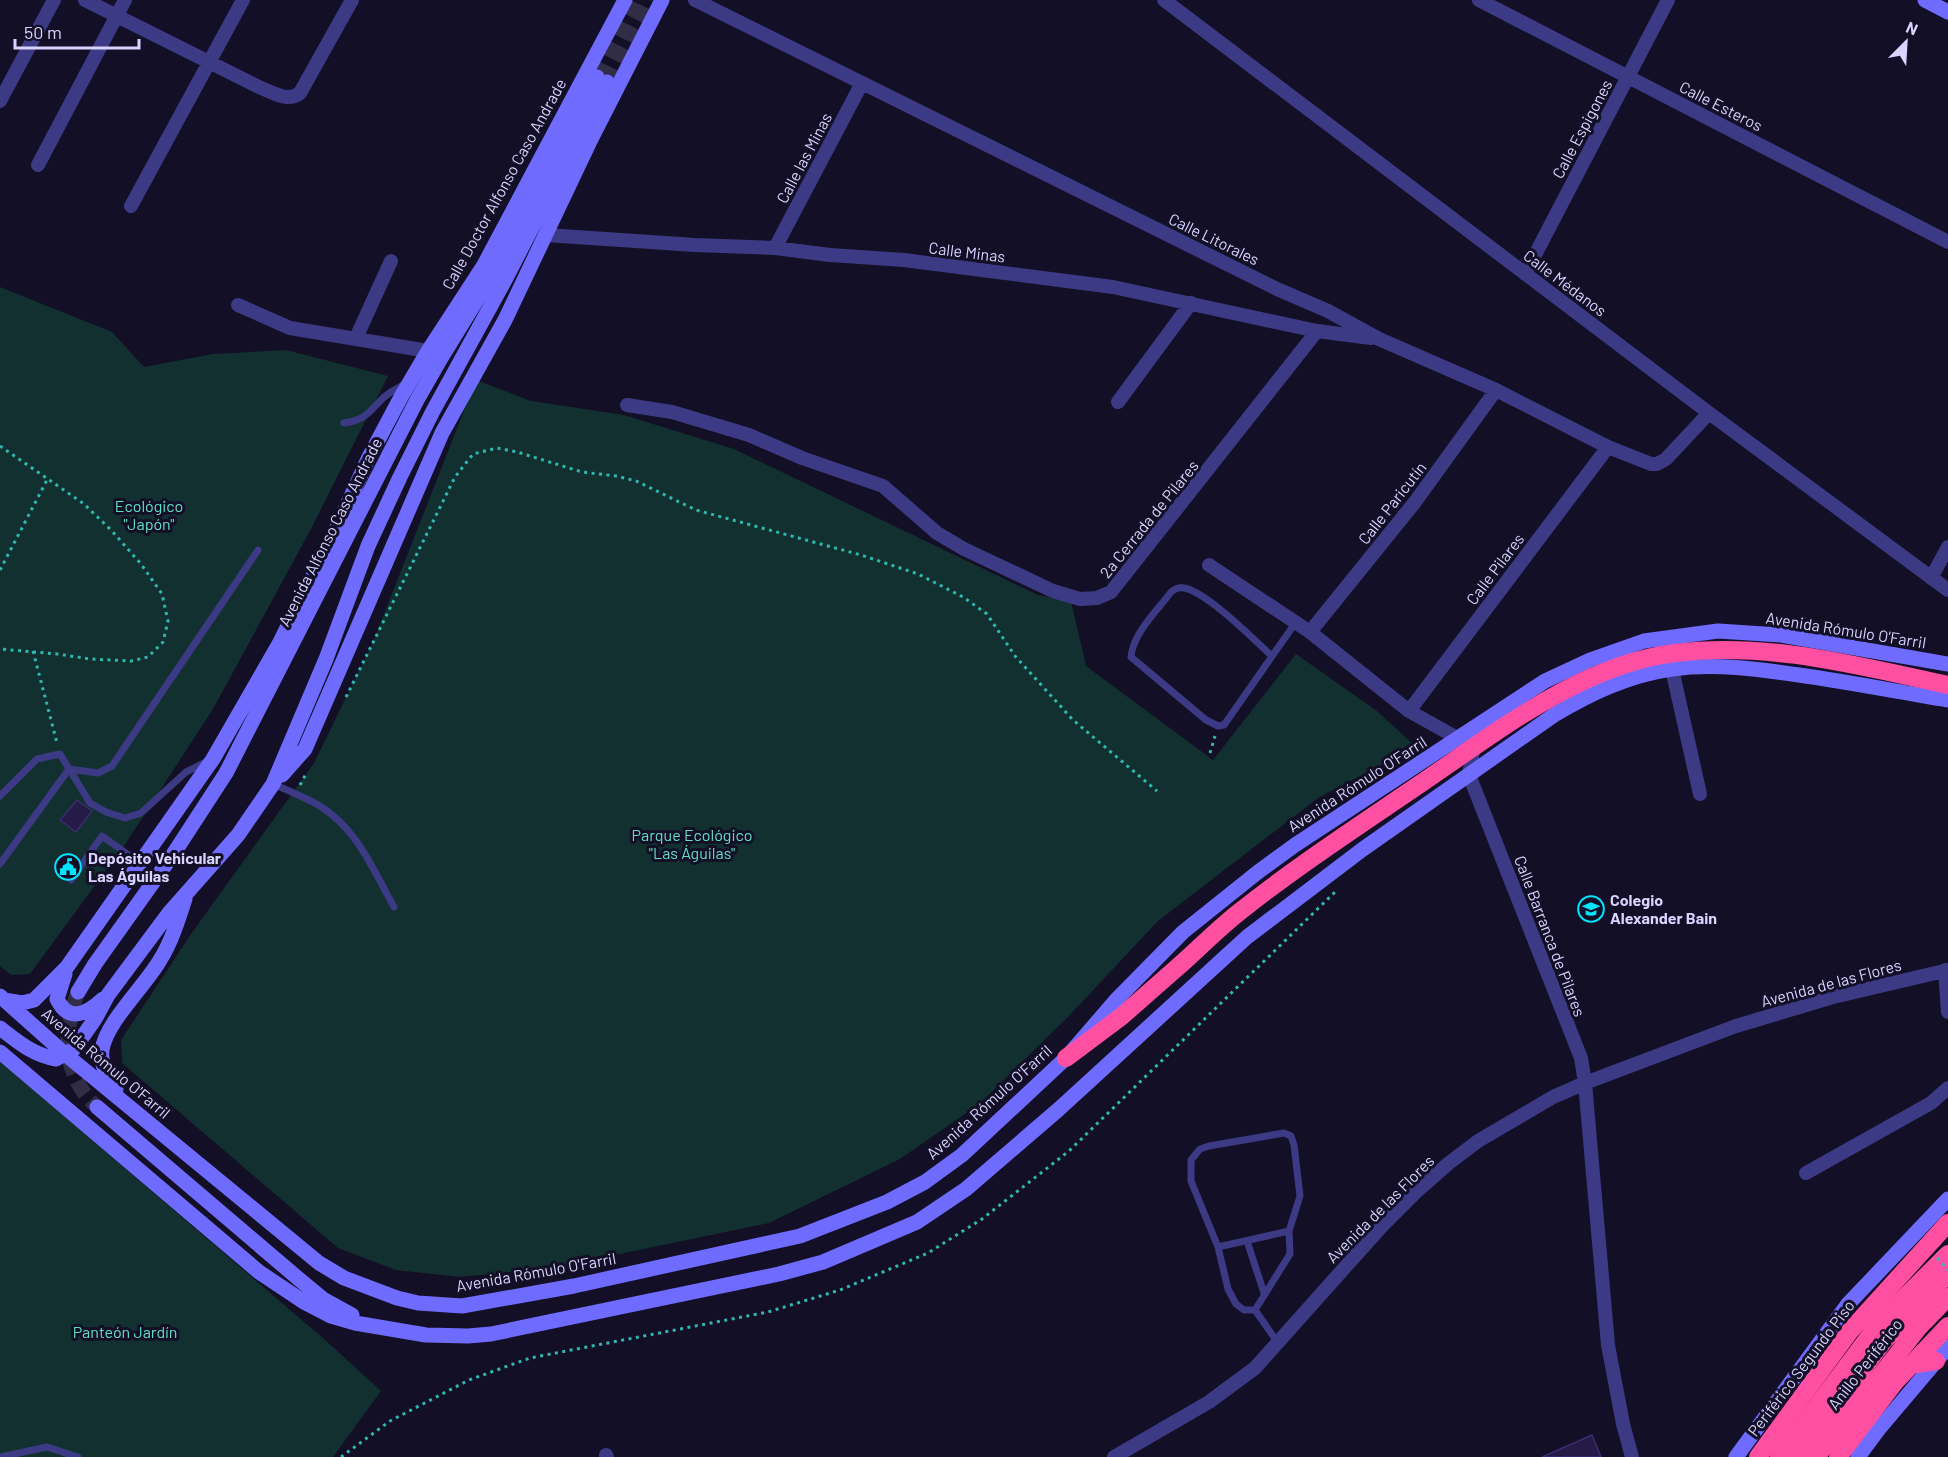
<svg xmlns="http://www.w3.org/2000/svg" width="1948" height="1457" font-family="Barlow,sans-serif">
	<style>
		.green { fill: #12302f }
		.building { fill: #241b47; stroke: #3b2d73; stroke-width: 1.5 }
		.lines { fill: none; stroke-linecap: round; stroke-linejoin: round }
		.secondary-tunnel { stroke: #312d47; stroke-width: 15; stroke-dasharray: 15 8; stroke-linecap: butt }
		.path { stroke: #2fb8b0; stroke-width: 3; stroke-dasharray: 3 4.5; stroke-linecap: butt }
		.lane { stroke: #3d3a85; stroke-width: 7 }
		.street { stroke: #3d3a85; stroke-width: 14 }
		.secondary { stroke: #6f6bff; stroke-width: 15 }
		.highway { stroke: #ff4fa3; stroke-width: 18 }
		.path-bridge { stroke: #2fb8b0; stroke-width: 3; stroke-dasharray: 3 4.5; stroke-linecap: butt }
		.highway-bridge { stroke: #ff4fa3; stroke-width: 18 }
		.labels { text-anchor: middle; stroke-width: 6; stroke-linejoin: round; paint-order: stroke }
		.street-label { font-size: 16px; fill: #d9d4ff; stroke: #130f26 }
		.park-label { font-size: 16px; fill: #5fe0c0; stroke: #130f26 }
		.poi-label { font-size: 16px; font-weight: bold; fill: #d9d4ff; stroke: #130f26; text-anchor: start }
	</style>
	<rect width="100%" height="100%" fill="#130f26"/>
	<path class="green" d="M0,287l112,45 32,35 69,-13 73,-4 102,26 -76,151 -99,182 -87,134 -96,131 -19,1 -11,-9z
		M476,380l55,21 93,14 110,34 304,146 33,6 15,65 127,94 83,-106 81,57 39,36 -98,51 -160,123 -91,97 -89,87 -78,54 -131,64 -222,46 -88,8 -63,-7 -58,-22 -216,-185 -1,-23 70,-106 123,-171 59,-121z
		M0,1061l324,278 57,52 -48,66h-333z"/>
	<path class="building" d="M77,800l15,11 -16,21 -16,-12z
		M1592,1435l9,22h-59z"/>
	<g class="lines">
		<path class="secondary-tunnel" d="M597,77l40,-77
			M607,82l43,-82
			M78,992c-16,41 -15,85 19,115"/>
		<path class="path" d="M0,446l84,58 28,27 29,33 21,30 6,27 -5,21 -15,15 -17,4 -41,-2 -33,-5 -57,-5
			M0,570l48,-92
			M33,651l24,92
			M346,697l109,-220 18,-23 24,-6 20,4 65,20 34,4 20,5 60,29 165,45 57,19 45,23 24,17 28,42 58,64 84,71
			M1210,753l5,-17
			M300,785l7,-13
			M341,1457l49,-36 79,-41 61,-22 238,-46 72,-22 88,-37 54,-34 87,-68 266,-259"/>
		<path class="lane" d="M344,423c22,-3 25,-11 39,-25 5,-5 14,-9 20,-13
			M1272,656c-19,-17 -65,-64 -88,-68 -6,-1 -9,1 -13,4 -14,19 -38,41 -40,65l75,63 12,6 6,-1 72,-103
			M273,784c16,7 33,14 47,22 38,24 53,64 74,101
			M0,796l37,-37 23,-5 30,49 16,9 19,6 16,-5 45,-41 22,-11
			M0,864l69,-95 29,4 14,-7 146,-216
			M71,880l31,-44 38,27
			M1284,1133l7,3 3,9 6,51 -11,35 1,23 -35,56h-11l-8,-6 -8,-15 -10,-42 -27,-66v-21l9,-11 9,-3z
			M1247,1241l17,52
			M1218,1247l71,-16
			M1255,1310l23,33
			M0,1457l47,-10 31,10"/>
		<path class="street" d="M85,0l174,87c13,5 29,16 41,6l52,-93
			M695,0l582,289 51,22 51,28 117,51 112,57 43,17h6l9,-5 43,-46
			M1164,0l545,413 239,177
			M1479,0l469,242
			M0,101l54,-101
			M38,165l87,-165
			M131,206l112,-206
			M546,235l149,10 80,3 55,7 74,5 209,27 204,44 54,7
			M775,248l87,-165
			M1525,274l143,-274
			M238,305l52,23 138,23
			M356,338l35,-77
			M1118,402l73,-99
			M627,405l45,7 77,23 53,23 81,28 54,47 27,16 89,42 27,8 17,-1 14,-6 206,-261
			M1209,565l101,67 99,79 50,28 14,12 -4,24 112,283 4,25 23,262 15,79 9,33
			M1931,578l17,-31
			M1310,632l105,-130 81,-112
			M1672,669l28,125
			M1409,711l199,-264
			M1945,970l3,42
			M1806,1173l125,-70 17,-15
			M606,1455l1,2
			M1114,1457l95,-55 46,-34 126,-141 35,-35 33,-29 29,-22 75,-44 32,-14 151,-57 97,-29 115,-27"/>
		<path class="secondary" d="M1925,0l23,12
			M282,775l23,-26 137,-316 63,-113 86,-181 71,-139
			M65,974l-8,25c12,25 31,14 46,0
			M78,992l17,-28 79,-111 52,-80 191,-373 24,-42 53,-86 103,-195
			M0,996l65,58 254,209 25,15 53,20 21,5 44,3 112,-20 226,-50 87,-34 38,-20 37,-27 104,-97 51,-59 66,-67 75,-60 37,-27 250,-164 45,-21 54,-19 74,-10 63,4 167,29
			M4,1000l18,3 12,-3 33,-33 146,-208 66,-115 54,-108 35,-77 33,-62 27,-46 56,-86 141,-265
			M0,1028c18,14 33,27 56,31l18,-10 21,-30 13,-24 61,-82 69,-78 35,-51 53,-125 42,-113 32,-69 33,-66 72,-131 102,-198
			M0,1052l259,220 45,30 27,14 24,7 71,12 42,1 23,-2 288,-60 44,-12 94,-40 49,-33 93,-80 188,-172 116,-88 191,-134c37,-22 75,-40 118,-46 43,-6 85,0 127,6 50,7 100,17 149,25
			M116,1089c-8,-11 -16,-24 -14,-39 4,-28 44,-65 58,-90 12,-19 18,-40 25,-61
			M97,1107l203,173 23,19 29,16
			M1736,1457l112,-153 100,-105
			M1858,1457l20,-27 70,-83"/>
		<path class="highway" d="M1066,1058l56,-42 58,-51
			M1903,1366l33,-5
			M1779,1457l102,-136 67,-67
			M1796,1457l88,-116 64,-67
			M1816,1457l103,-130 29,-30"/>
		<path class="path-bridge" d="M1937,1258l11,12"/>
		<path class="highway-bridge" d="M1180,965c19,-17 38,-36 58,-52 59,-47 122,-88 185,-131 75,-51 160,-118 252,-129 91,-12 184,13 273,32
			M1758,1457l92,-126 98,-108
			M1838,1457l57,-75 53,-56"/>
	</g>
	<defs>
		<g id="civic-ring" transform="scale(1.35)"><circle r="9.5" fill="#130f26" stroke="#00e5ff" stroke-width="1.5"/><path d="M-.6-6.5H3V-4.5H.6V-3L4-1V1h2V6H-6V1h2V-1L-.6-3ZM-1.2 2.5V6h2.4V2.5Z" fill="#00e5ff"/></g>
		<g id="school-ring" transform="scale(1.35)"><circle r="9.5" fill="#130f26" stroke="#00e5ff" stroke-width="1.5"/><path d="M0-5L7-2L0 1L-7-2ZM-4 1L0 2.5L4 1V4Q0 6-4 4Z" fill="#00e5ff"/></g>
	</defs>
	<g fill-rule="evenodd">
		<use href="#civic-ring" x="68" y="867"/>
		<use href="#school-ring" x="1591" y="909"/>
	</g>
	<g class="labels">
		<g class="street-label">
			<text transform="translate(1721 106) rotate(27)" y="6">Calle Esteros</text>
			<text transform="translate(1582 129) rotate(-62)" y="6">Calle Espigones</text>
			<text transform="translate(804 158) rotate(-62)" y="6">Calle las Minas</text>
			<text transform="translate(504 184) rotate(-61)" y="6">Calle Doctor Alfonso Caso Andrade</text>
			<text transform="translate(1214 239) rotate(26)" y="6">Calle Litorales</text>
			<text transform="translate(967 252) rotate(7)" y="6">Calle Minas</text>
			<text transform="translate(1565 283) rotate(37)" y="6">Calle Médanos</text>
			<text transform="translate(1392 503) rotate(-52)" y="6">Calle Paricutín</text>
			<text transform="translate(1149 519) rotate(-51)" y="6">2a Cerrada de Pilares</text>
			<text transform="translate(330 532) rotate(-63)" y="6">Avenida Alfonso Caso Andrade</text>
			<text transform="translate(1495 569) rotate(-53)" y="6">Calle Pilares</text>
			<text transform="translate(1846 630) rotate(9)" y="6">Avenida Rómulo O'Farril</text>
			<text transform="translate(1357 784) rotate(-33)" y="6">Avenida Rómulo O'Farril</text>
			<text transform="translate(1550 936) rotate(69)" y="6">Calle Barranca de Pilares</text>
			<text transform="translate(1831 983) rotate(-15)" y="6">Avenida de las Flores</text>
			<text transform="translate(106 1063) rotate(40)" y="6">Avenida Rómulo O'Farril</text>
			<text transform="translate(989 1102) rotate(-42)" y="6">Avenida Rómulo O'Farril</text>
			<text transform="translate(1380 1209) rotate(-45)" y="6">Avenida de las Flores</text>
			<text transform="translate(536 1272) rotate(-10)" y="6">Avenida Rómulo O'Farril</text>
			<text transform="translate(1865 1364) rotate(-52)" y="6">Anillo Periférico</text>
			<text transform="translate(1801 1368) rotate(-53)" y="6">Periférico Segundo Piso</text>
		</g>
		<g class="park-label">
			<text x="149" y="512">Ecológico<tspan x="149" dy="18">"Japón"</tspan></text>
			<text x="692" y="841">Parque Ecológico<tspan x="692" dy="18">"Las Águilas"</tspan></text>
			<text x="125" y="1338">Panteón Jardín</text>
		</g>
		<g class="poi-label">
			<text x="88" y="864">Depósito Vehicular<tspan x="88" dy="18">Las Águilas</tspan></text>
			<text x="1610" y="906">Colegio<tspan x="1610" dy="18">Alexander Bain</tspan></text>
		</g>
	</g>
	<g transform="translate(1906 42) rotate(24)" stroke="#130f26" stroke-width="4.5" paint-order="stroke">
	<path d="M0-4.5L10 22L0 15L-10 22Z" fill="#d9d4ff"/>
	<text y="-9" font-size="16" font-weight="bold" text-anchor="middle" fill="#d9d4ff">N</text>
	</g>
	<path d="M15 39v9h124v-9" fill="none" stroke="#d9d4ff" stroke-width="3"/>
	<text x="24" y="39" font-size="18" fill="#d9d4ff" stroke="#130f26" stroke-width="4.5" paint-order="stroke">50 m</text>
</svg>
